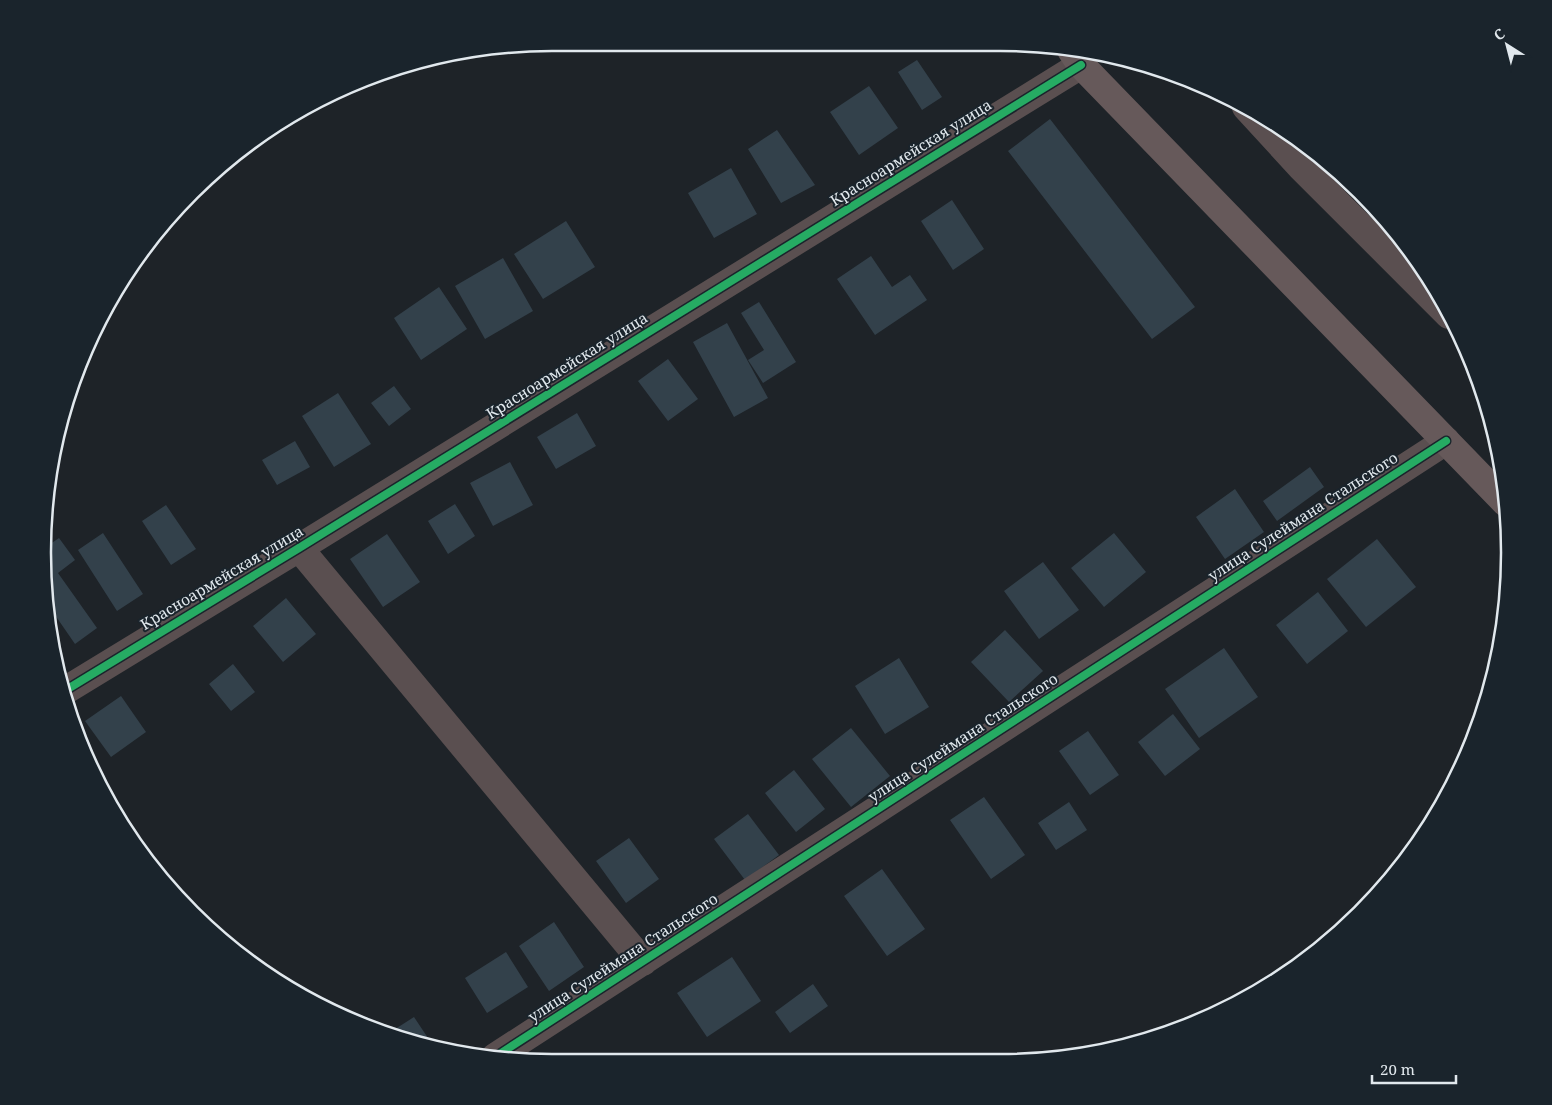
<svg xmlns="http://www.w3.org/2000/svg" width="1552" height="1105" font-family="'Noto Serif',serif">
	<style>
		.building { fill: #33414b }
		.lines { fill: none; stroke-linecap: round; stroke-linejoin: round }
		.street { stroke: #5a4f50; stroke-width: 28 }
		.secondary { stroke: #66595a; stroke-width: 28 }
		.cycleway-casing { stroke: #1a242c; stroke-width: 11 }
		.cycleway { stroke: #26ab63; stroke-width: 8 }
		.labels { text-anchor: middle; stroke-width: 4; stroke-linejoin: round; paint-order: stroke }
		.street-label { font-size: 15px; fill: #e1e8ed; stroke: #1a242c }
		.rim { fill: none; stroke: #e1e8ed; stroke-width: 2.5 }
	</style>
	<rect width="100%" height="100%" fill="#1e2328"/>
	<path class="building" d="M917,60l25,37 -20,13 -24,-38z
		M869,86l29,42 -39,27 -29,-43z
		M1050,119l145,188 -43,32 -144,-188z
		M279,123l3,5 -29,16 16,-16z
		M777,130l38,55 -34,18 -33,-54z
		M731,168l26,46 -43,24 -26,-45z
		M952,200l32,49 -31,21 -32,-49z
		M566,221l29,46 -52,32 -29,-45z
		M871,256l21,31 18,-12 17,25 -52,35 -38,-56z
		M503,258l30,53 -48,28 -30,-53z
		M439,287l28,42 -46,31 -27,-42z
		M759,302l37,60 -33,21 -15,-23 16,-10 -23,-37z
		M727,323l41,75 -34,19 -41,-75z
		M668,359l30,40 -30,22 -30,-40z
		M394,386l17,23 -22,17 -18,-23z
		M338,393l33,51 -37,23 -32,-51z
		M577,413l19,33 -40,23 -19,-32z
		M295,441l15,26 -33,18 -15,-25z
		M510,462l23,43 -40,21 -23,-43z
		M1310,467l14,20 -47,34 -14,-20z
		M1235,489l29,43 -39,27 -29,-42z
		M455,504l20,32 -27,18 -20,-33z
		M166,505l30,44 -25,16 -29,-44z
		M103,533l40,61 -26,17 -39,-61z
		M1114,533l32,39 -42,35 -33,-39z
		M387,534l33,48 -37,25 -33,-48z
		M59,538l16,22 -17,13 39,55 -22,16 -29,-42 -3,-53z
		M1377,539l39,48 -50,40 -39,-48z
		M1043,562l36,48 -40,29 -35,-48z
		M1318,592l30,39 -41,33 -31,-39z
		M286,598l30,36 -33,28 -30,-36z
		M1005,630l38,41 -34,31 -38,-40z
		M1224,648l34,49 -59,41 -34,-49z
		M899,658l30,49 -44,27 -30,-48z
		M233,664l22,28 -24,19 -22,-27z
		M121,696l25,36 -35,25 -26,-36z
		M1173,714l27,35 -35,27 -27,-34z
		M851,728l39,48 -39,31 -39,-48z
		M1088,731l31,44 -29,20 -31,-44z
		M794,770l31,39 -29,23 -31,-39z
		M984,797l41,58 -34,24 -41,-59z
		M1069,802l18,28 -31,20 -18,-27z
		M748,814l31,41 -34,25 -31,-41z
		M629,838l30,41 -33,24 -30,-42z
		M882,869l43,60 -38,27 -43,-60z
		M554,922l30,45 -35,24 -30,-45z
		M506,952l22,35 -41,26 -22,-35z
		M732,957l29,44 -54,36 -30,-44z
		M813,984l15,22 -38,27 -15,-21z
		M414,1017l20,30 -13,-2 -32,-12z
		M579,1053l5,8h-16z"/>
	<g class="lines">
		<path class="street" d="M1246,107l55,60 148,148
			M299,548l344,414
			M66,690l233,-142 782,-483
			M495,1057l951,-616"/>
		<path class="secondary" d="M1071,50l10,15 425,438"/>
		<g class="cycleway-casing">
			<path id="cycleway" d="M66,690l233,-142 782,-483
				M495,1057l951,-616"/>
		</g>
		<use href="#cycleway" class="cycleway"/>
	</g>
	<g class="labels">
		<g class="street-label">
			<text transform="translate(911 153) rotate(-32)" y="5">Красноармейская улица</text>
			<text transform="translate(567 366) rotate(-32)" y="5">Красноармейская улица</text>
			<text transform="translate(1303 517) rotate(-33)" y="5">улица Сулеймана Стальского</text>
			<text transform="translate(222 578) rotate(-31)" y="5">Красноармейская улица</text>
			<text transform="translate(963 738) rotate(-33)" y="5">улица Сулеймана Стальского</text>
			<text transform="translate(623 958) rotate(-33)" y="5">улица Сулеймана Стальского</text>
		</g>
	</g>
	<path d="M0 0H1552V1105H0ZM552 51H1000A501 501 0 0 1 1501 552V553A501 501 0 0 1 1000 1054H552A501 501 0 0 1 51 553V552A501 501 0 0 1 552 51Z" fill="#1a242c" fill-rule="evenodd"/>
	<path class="rim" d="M552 51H1000A501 501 0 0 1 1501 552V553A501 501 0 0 1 1000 1054H552A501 501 0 0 1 51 553V552A501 501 0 0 1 552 51Z"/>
	<g transform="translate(1507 45) rotate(324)" stroke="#1a242c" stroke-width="4" paint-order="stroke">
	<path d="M0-4L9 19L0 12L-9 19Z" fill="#e1e8ed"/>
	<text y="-8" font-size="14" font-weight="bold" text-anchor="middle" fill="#e1e8ed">С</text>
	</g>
	<path d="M1372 1075v8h84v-8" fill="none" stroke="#e1e8ed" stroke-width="2.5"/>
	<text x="1380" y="1075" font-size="15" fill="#e1e8ed" stroke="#1a242c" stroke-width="4" paint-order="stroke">20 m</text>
</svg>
